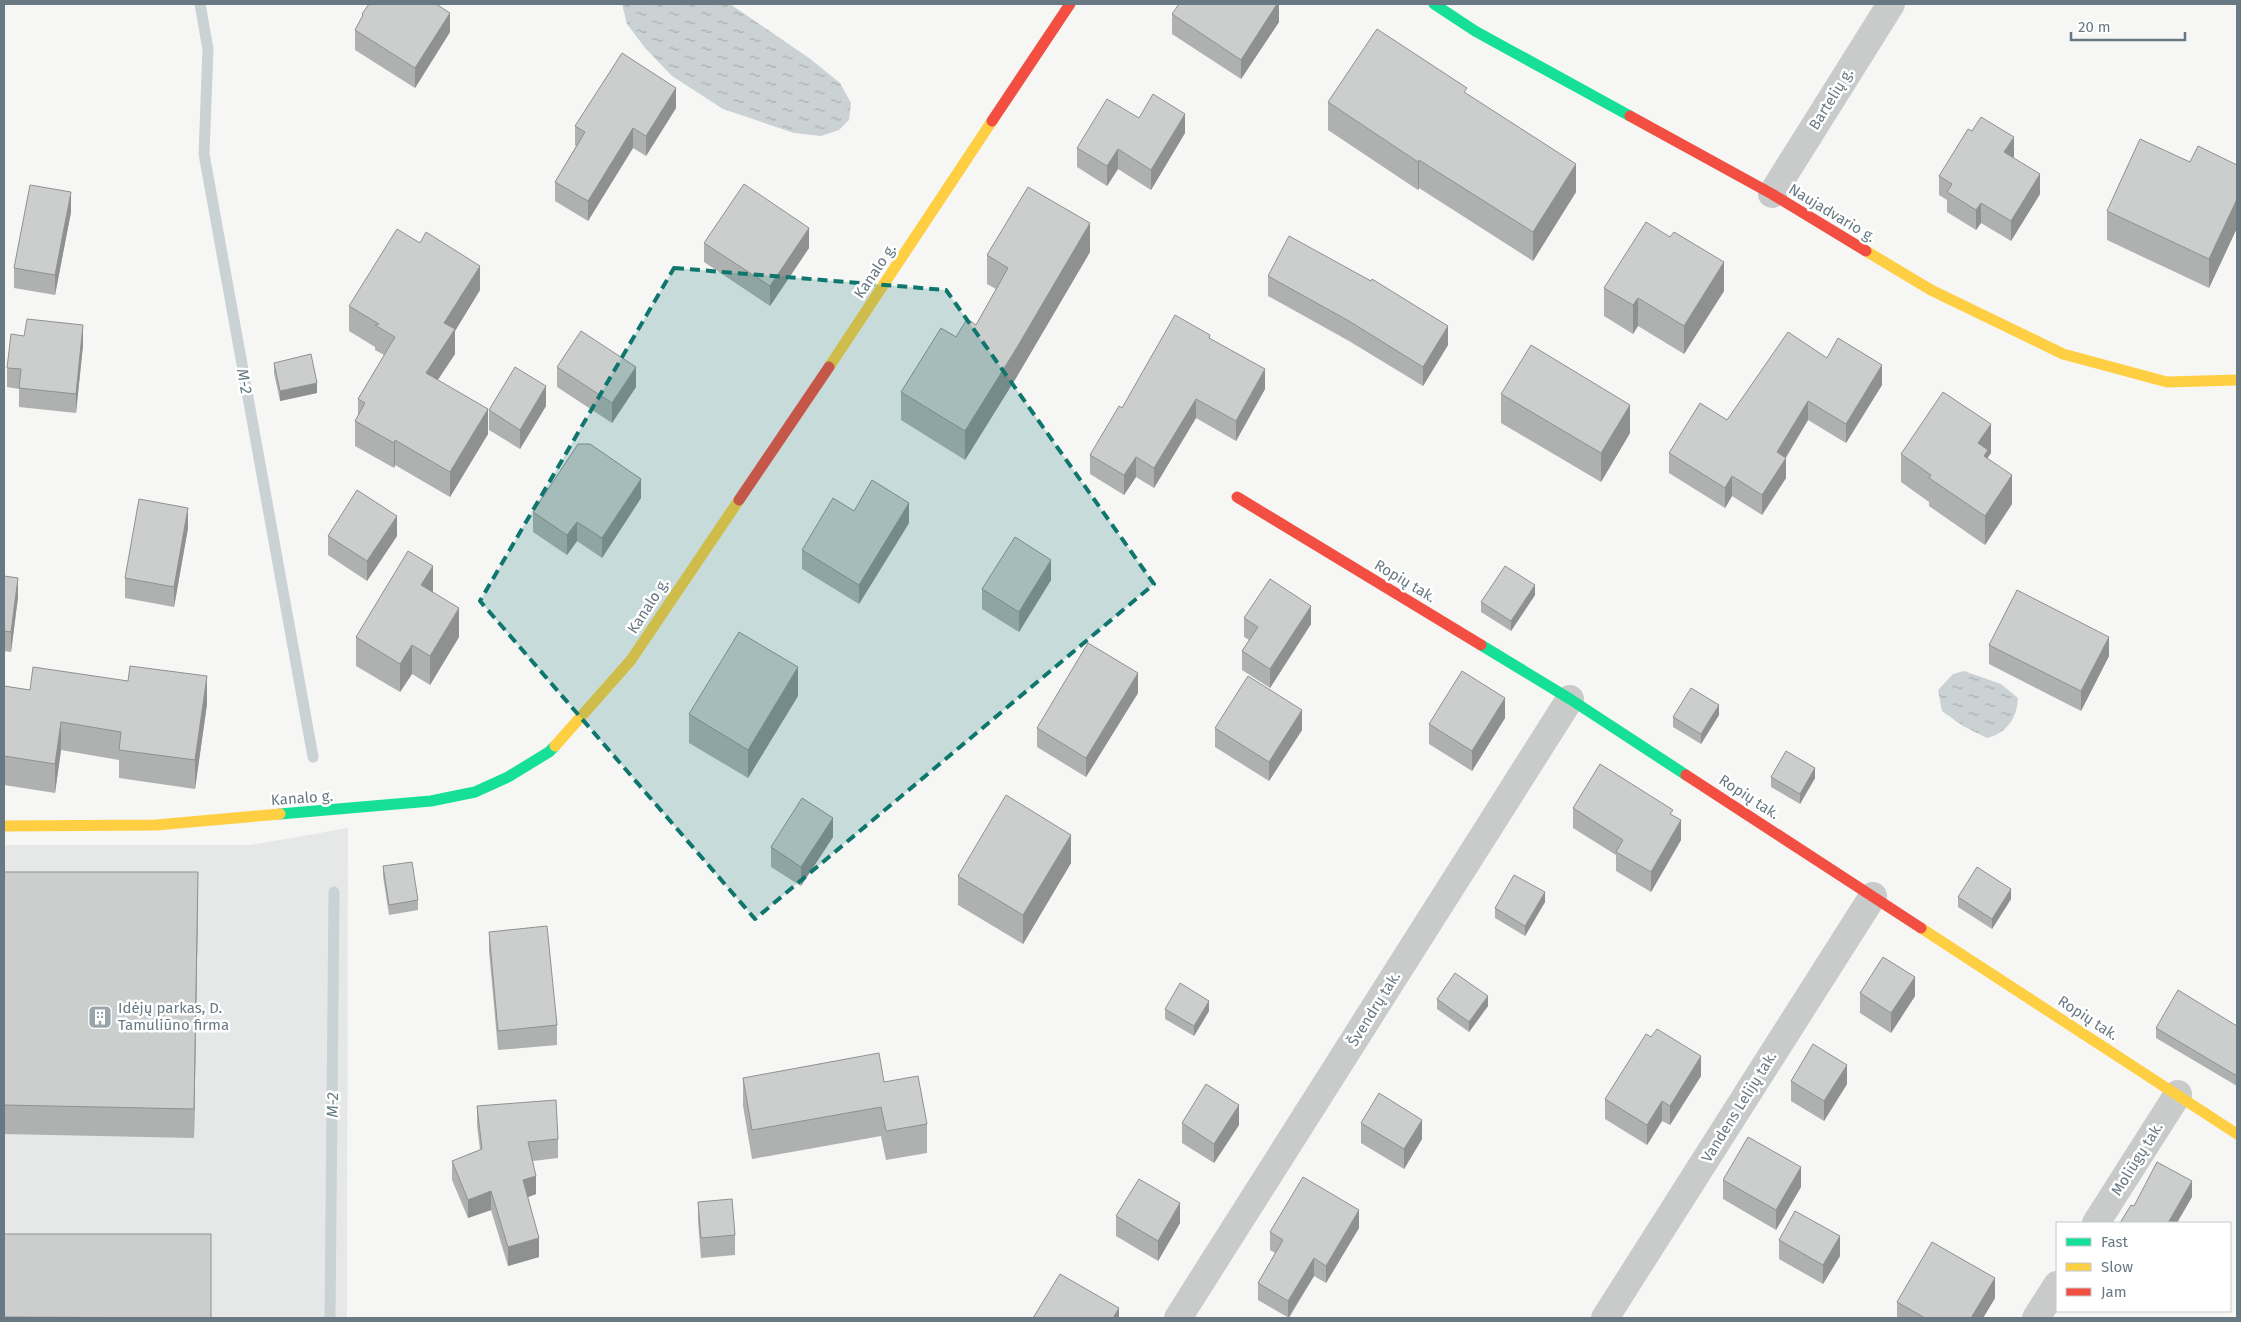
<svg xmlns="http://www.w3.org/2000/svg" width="2241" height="1322" font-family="'Fira Sans',sans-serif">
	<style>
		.built { fill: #e6e8e8 }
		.water { fill: url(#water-ripples) }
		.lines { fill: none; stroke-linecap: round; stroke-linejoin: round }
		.stream { stroke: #cad2d4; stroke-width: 11 }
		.street { stroke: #c9caca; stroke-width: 28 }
		.fast { stroke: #16e098; stroke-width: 11 }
		.slow { stroke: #ffcf43; stroke-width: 11 }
		.jam { stroke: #f24e42; stroke-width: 11 }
		.wall { fill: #afb1b1 }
		.shaded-wall { fill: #8f9090 }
		.building { fill: #cccece; stroke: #8f9090 }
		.marked { fill: #0f766e; fill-opacity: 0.2; stroke: #0f766e; stroke-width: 4; stroke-dasharray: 10 6; stroke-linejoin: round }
		.labels { text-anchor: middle; stroke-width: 5; stroke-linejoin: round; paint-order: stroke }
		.street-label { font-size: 15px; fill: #687983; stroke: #fff }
		.poi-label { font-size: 15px; fill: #687983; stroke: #fff; text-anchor: start }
		.water-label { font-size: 16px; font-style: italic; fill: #647a7f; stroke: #fff }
	</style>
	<defs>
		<pattern id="water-ripples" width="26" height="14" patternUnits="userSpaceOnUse" patternTransform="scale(1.25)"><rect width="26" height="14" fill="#cad2d4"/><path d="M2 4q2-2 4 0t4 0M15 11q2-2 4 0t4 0" fill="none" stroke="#a8afb1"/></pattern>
	</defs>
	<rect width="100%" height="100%" fill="#f6f6f5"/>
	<path class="built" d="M348,828l-1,490h-343v-473h247z"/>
	<path class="water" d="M622,4h108l79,54 31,25 11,20 -2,17 -10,10 -18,6 -27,-3 -71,-24 -51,-33 -26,-27 -19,-25z
		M1964,671l37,13 17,14c-1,20 -11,35 -31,40l-24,-12 -21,-15 -4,-21 15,-16z"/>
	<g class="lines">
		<path class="stream" d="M200,4l8,45 -4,105 109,603
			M330,1318l4,-426"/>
		<path class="street" d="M1772,194l119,-190
			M2096,1223l82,-129
			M1178,1318l392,-619
			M1605,1318l268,-422
			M2036,1318l21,-33"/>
		<path class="fast" d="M1434,4l41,27 155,85
			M1481,645l89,54 116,76
			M280,814l151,-13 44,-9 33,-15 41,-25 6,-6"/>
		<path class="slow" d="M1866,251l65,39 132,64 104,28 70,-2
			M829,367l163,-246
			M555,746l76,-86 108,-160
			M4,826l152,-1 124,-11
			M1921,928l316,206"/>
		<path class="jam" d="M1630,116l142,78 94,57
			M992,121l78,-117
			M1237,497l244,148
			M739,500l90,-133
			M1686,775l235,153"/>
	</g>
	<path class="wall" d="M1279,4v18l-38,57 -69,-45v-20z
		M362,14l88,18 -35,56 -60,-38v-20l7,-12z
		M1467,94l109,98 -43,69 -114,-73 -1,2 -90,-60v-28z
		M676,108l-30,48 -13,-8 -45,73 -33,-20v-19l21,-36 -1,-1v-19z
		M1139,118l46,15 -34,57 -33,-21 -11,17 -30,-19v-19z
		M2014,157l-1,1 27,36 -29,47 -30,-18 -5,7 -29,-18v-12l-8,-5v-19z
		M2190,162l47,3v63l-28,60 -102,-48v-29z
		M71,212l-16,83 -41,-7v-20z
		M704,243l105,5 -39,58 -66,-44z
		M1090,252l-74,126 -51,82 -64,-40v-28l55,-55 20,-12 20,-36 -9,-5v-29z
		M1268,276l180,69 -25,41 -74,-45 -81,-45z
		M1604,288l120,3 -40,63 -46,-28 -5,8 -29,-18z
		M480,290l-25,41v23l-17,26 50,54 -38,63 -55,-32 -1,3 -39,-22v-25l3,-5v-17l26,-44 -9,-5v-3l-26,-16v-25z
		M1210,338l55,51 -29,52 -40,-23 -42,70 -18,-11 -12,18 -34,-21v-19l32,-47z
		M83,345l-7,68 -57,-6v-18l-12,-2v-19z
		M1827,358l55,27 -36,58 -38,-23 -22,38v20l-24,37 -30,-19 -7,12 -56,-35v-20l58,-33z
		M274,363l43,30 -37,8 -6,-28z
		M557,367l79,20 -24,36 -55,-36z
		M1501,394l129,39 -29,49 -100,-59z
		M546,406l-26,43 -31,-19v-20z
		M1991,453l-3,4v2l24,45 -27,41 -56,-39v-4l-28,-20v-28z
		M641,498l-39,60 -25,-17 -10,14 -34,-23v-20z
		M854,511l55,12 -50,81 -57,-35v-19z
		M188,528l-14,79 -49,-9v-20z
		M328,536h69l-30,45 -39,-26z
		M4,576l14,21 -7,55 -7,-1z
		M1051,580l-32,52 -37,-23v-20z
		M1535,595l-24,36 -30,-19v-10z
		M1244,618l67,6 -41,64 -28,-18v-19l7,-11 -5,-3z
		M356,637h103l-29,48 -18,-11 -12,18 -44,-26z
		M1989,645l120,11 -28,55 -92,-47z
		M4,686l26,4 177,14 -12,85 -76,-11v-18l-58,-10 -6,43 -51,-8z
		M1138,693l-52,84 -49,-30v-19z
		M798,696l-50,82 -59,-35v-29z
		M1719,715l-18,29 -28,-17v-10z
		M1505,718l-33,53 -43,-27v-20z
		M1215,728l87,2 -33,51 -54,-34z
		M1771,777l44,1 -15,26 -29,-17z
		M1573,808l100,8 8,24 -30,52 -35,-21v-16l-43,-27z
		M833,837l-32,49 -30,-19v-20z
		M1071,863l-48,81 -65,-39v-29z
		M383,866l35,34v10l-29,5 -6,-39z
		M4,872l194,29 -4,237 -190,-4z
		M1958,897l53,2 -19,30 -34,-22z
		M1545,902l-20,34 -30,-18v-10z
		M489,932l68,93v20l-59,5 -9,-99z
		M1860,993l55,3 -24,37 -31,-20z
		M1437,999l51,7 -19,26 -32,-23z
		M1165,1009l44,2 -15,25 -29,-17z
		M2237,1026v60l-81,-48v-10z
		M1701,1076l-31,49 -8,-4 -15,24 -42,-26v-20z
		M743,1078l141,4 43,42v29l-41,7 -5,-24 -129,23 -9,-53z
		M1791,1081l56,3 -23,37 -33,-20z
		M477,1106l81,33v19l-25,3 3,33 -8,3 11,60 -31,9 -17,-56 -23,8 -16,-38v-19l28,-11 -3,-25z
		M1182,1123l57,2 -25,38 -32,-20z
		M1361,1123l61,16 -18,30 -43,-26z
		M1723,1180l78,7 -25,43 -53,-31z
		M698,1202l37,33v20l-34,3 -3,-36z
		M1116,1216l64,7 -22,38 -42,-25z
		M1359,1228l-33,55 -12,-7 -25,42 -31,-18v-17l17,-30 -5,-3v-18z
		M4,1234h207v84h-207z
		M1779,1240l61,16 -17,28 -44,-25z
		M1995,1298l-12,20h-86v-16z"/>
	<path class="shaded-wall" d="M1277,4h2v18l-38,57v-19z
		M450,13v19l-35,56v-20z
		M676,88v20l-30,48v-20z
		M1185,114v19l-34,57v-20z
		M633,128v20l-45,73v-20z
		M2014,137v20l-10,15v-20z
		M1118,149v20l-11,17v-20z
		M1419,160v28l-1,2v-28z
		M1576,164v28l-43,69v-29z
		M2040,174v20l-29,47v-20z
		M71,192v20l-16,83v-20z
		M2237,199v29l-28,60v-29z
		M1981,203v20l-5,7v-20z
		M1090,223v29l-74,126 -51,82v-29z
		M809,228v20l-39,58v-20z
		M1724,262v29l-40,63v-28z
		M480,266v24l-25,41v23l-29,43v-24l18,-50z
		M1638,298v28l-5,8v-29z
		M83,325v20l-7,68v-19z
		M1448,326v19l-25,41v-19z
		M1882,365v20l-36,58v-19z
		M636,367v20l-24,36v-20z
		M1265,369v20l-29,52v-20z
		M317,383v10l-37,8v-10z
		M546,386v20l-26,43v-19z
		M1196,399v19l-42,70v-20z
		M1808,401v19l-29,48 7,-10v20l-24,37v-20l15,-43z
		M1630,405v28l-29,49v-29z
		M488,409v25l-38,63v-25z
		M1991,424v29l-3,4v22l-10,-36z
		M395,440v25l-1,3v-25z
		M1136,457v20l-12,18v-20z
		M2012,475v29l-27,41v-29z
		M1732,476v20l-7,12v-20z
		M641,479v19l-39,60v-20z
		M909,503v20l-50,81v-19z
		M188,508v20l-14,79v-20z
		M397,516v20l-30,45v-20z
		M577,522v19l-10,14v-20z
		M1051,560v20l-32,52v-20z
		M433,566v28l-12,-9z
		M18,578v19l-7,55v-20z
		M1535,585v10l-24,36v-10z
		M1311,606v18l-41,64v-19z
		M459,608v29l-29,48v-29z
		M2109,637v19l-28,55v-20z
		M412,645v29l-12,18v-28z
		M798,667v29l-50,82v-28z
		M1138,673v20l-52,84v-19z
		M207,676v28l-12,85v-29z
		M1505,698v20l-33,53v-20z
		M1719,705v10l-18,29v-10z
		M1302,710v20l-33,51v-19z
		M61,722v28l-6,43v-29z
		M1815,768v10l-15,26v-10z
		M833,818v19l-32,49v-19z
		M1681,820v20l-30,52v-20z
		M1071,835v28l-48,81v-29z
		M198,872v29l-4,237v-29z
		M2011,889v10l-19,30v-10z
		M1545,892v10l-20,34v-10z
		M1915,977v19l-24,37v-20z
		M1488,996v10l-19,26v-10z
		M1209,1001v10l-15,25v-10z
		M1701,1056v20l-31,49v-19z
		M1847,1065v19l-23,37v-20z
		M1662,1101v20l-15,24v-20z
		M1239,1105v20l-25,38v-19z
		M1422,1120v19l-18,30v-20z
		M1801,1167v20l-25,43v-20z
		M536,1176v18l-13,5v-19z
		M2192,1181v16l-15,26h-9z
		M491,1191v19l-23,8v-18z
		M1180,1203v20l-22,38v-20z
		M1359,1210v18l-33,55v-17z
		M1840,1236v20l-17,28v-19z
		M539,1238v19l-31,9v-19z
		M1314,1258v18l-26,42v-17z
		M1995,1278v20l-12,20h-12z
		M1119,1308v10h-6z"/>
	<path class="building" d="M369,4h67l14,9 -35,55 -60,-38 8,-15 -1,-1z
		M1179,4h98l-36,56 -69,-46z
		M1377,29l90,59 -3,4 112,72 -43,68 -114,-72 -1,2 -90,-60z
		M622,53l54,35 -30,48 -13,-8 -45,73 -33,-19 30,-50 -10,-6z
		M1153,94l32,20 -34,56 -33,-21 -11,17 -30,-18 30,-49 32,19z
		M1981,117l33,20 -10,15 36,22 -29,47 -30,-18 -5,7 -29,-18 5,-8 -13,-8 29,-47 4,2z
		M2140,139l50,23 8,-16 39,19v34l-28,60 -102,-48z
		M744,184l65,44 -39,58 -66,-43z
		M30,185l41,7 -16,83 -41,-7z
		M1028,187l62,36 -74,126 -51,82 -64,-39 40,-64 15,9 11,-18 9,6 32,-57 -21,-13z
		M1646,222l24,15 4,-5 50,30 -40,64 -46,-28 -5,7 -29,-17z
		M397,229l23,14 6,-11 54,34 -36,57 11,6 -29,44 62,36 -38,63 -55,-32 -1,3 -39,-22 10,-18 -7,-4 37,-62 -20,-12 4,-1 -30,-18z
		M1289,236l82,45 1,-2 76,47 -25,41 -74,-46 -81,-45z
		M1175,315l35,20 -1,3 56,31 -29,52 -40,-22 -42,69 -18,-11 -12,18 -34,-20 29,-49 3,2z
		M27,319l56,6 -7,69 -57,-6 2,-19 -14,-1 4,-34 13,2z
		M581,331l55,36 -24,36 -55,-36z
		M1788,332l39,26 11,-20 44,27 -36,59 -38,-23 -31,51 9,6 -24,37 -30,-19 -7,12 -56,-35 31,-50 27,17z
		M1531,345l99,60 -29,48 -100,-59z
		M311,354l6,29 -37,8 -6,-28z
		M515,367l31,19 -26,44 -31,-20z
		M1943,392l48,32 -13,19 10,7 -4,6 28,19 -27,41 -56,-38 2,-3 -30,-21z
		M578,444h12l51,35 -39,59 -25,-16 -10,13 -34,-23z
		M872,480l37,23 -50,82 -57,-35 31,-52 21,13z
		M357,490l40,26 -30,45 -39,-25z
		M139,499l49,9 -14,79 -49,-9z
		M1015,537l36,23 -32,52 -37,-23z
		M408,551l25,15 -12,19 38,23 -29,48 -18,-11 -12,19 -44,-27z
		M1505,566l30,19 -24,36 -30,-19z
		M4,576l14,2 -7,54 -7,-1z
		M1270,579l41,27 -41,63 -28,-18 16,-24 -14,-9z
		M2017,590l92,47 -28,54 -92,-46z
		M739,632l59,35 -50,83 -59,-36z
		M1088,643l50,30 -52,85 -49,-30z
		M130,666l77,10 -12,84 -76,-10 2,-18 -60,-10 -6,42 -51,-8v-70l26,4 3,-23 95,14z
		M1462,671l43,27 -33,53 -43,-27z
		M1248,676l54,34 -33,52 -54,-34z
		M1691,688l28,17 -18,29 -28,-17z
		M1786,751l29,17 -15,26 -29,-17z
		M1600,764l73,46 -3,4 11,6 -30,52 -35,-20 7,-12 -50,-32z
		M1006,795l65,40 -48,80 -65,-39z
		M802,798l31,20 -32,49 -30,-20z
		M412,862l6,38 -29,5 -6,-39z
		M1977,867l34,22 -19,30 -34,-22z
		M4,872h194l-4,237 -190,-4z
		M1514,875l31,17 -20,34 -30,-18z
		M547,926l10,99 -59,6 -9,-99z
		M1883,957l32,20 -24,36 -31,-20z
		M1455,973l33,23 -19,26 -32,-23z
		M1180,983l29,18 -15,25 -29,-17z
		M2178,990l59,36v50l-81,-48z
		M1657,1029l44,27 -31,50 -8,-5 -15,24 -42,-26 41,-65 5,3z
		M1813,1044l34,21 -23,36 -33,-20z
		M879,1053l5,29 34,-6 9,48 -41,7 -5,-24 -129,23 -9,-52z
		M1206,1084l33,21 -25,39 -32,-21z
		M1379,1093l43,27 -18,29 -43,-26z
		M556,1100l2,39 -30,3 8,34 -13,4 16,58 -31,9 -17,-56 -23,9 -16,-39 30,-12 -5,-43z
		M1748,1137l53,30 -25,43 -53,-30z
		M2157,1162l35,19 -24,42h-48l11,-18 3,1z
		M1303,1177l56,33 -33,56 -12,-8 -26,43 -30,-18 25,-43 -13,-8z
		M1139,1179l41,24 -22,38 -42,-25z
		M732,1199l3,36 -34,3 -3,-36z
		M1795,1211l45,25 -17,29 -44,-25z
		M4,1234h207v84l-207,-1z
		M1932,1242l63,36 -24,40h-46l-28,-16z
		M1060,1274l59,34 -6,10h-80z"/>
	<path class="marked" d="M674,268l272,22 208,294 -399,335 -275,-318z"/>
	<defs>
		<g id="building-square" transform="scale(1.25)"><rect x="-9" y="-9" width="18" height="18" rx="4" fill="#9aa5ab" stroke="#fff"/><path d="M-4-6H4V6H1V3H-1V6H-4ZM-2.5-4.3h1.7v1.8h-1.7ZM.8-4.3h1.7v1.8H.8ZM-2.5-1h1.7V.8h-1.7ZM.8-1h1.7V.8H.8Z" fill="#fff"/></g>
	</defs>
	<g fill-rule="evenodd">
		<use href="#building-square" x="100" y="1017"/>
	</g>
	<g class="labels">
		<g class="street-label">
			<text transform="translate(1831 99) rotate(-58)" y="5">Bartelių g.</text>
			<text transform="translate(1832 213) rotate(31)" y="5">Naujadvario g.</text>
			<text transform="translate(875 271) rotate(-56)" y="5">Kanalo g.</text>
			<text transform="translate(1405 581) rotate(31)" y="5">Ropių tak.</text>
			<text transform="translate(648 606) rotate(-57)" y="5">Kanalo g.</text>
			<text transform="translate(1749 797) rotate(33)" y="5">Ropių tak.</text>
			<text transform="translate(302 798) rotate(-4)" y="5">Kanalo g.</text>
			<text transform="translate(1374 1009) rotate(-58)" y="5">Švendrų tak.</text>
			<text transform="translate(2088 1018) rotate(33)" y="5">Ropių tak.</text>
			<text transform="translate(1739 1107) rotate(-58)" y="5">Vandens Lelijų tak.</text>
			<text transform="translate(2137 1159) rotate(-58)" y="5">Moliūgų tak.</text>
		</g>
		<g class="poi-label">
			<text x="118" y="1013">Idėjų parkas, D.<tspan x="118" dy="17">Tamuliūno firma</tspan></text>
		</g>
		<g class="water-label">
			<text transform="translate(245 381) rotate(80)" y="6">M-2</text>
			<text transform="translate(332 1105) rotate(-89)" y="6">M-2</text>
		</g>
	</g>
	<rect width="2241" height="1322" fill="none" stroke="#687983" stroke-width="10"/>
	<rect x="2056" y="1222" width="175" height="90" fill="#ffffff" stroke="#c3c9cd"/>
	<rect x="2066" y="1238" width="25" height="8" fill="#16e098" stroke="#c3c9cd"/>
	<text x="2101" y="1247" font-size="15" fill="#687983">Fast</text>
	<rect x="2066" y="1263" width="25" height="8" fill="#ffcf43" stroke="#c3c9cd"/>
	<text x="2101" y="1272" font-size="15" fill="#687983">Slow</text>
	<rect x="2066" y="1288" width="25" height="8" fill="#f24e42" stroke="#c3c9cd"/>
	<text x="2101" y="1297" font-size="15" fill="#687983">Jam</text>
	<path d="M2071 32v8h114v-8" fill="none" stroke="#687983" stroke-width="2.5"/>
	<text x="2078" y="32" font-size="15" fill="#687983" stroke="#ffffff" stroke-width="4" paint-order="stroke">20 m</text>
</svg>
